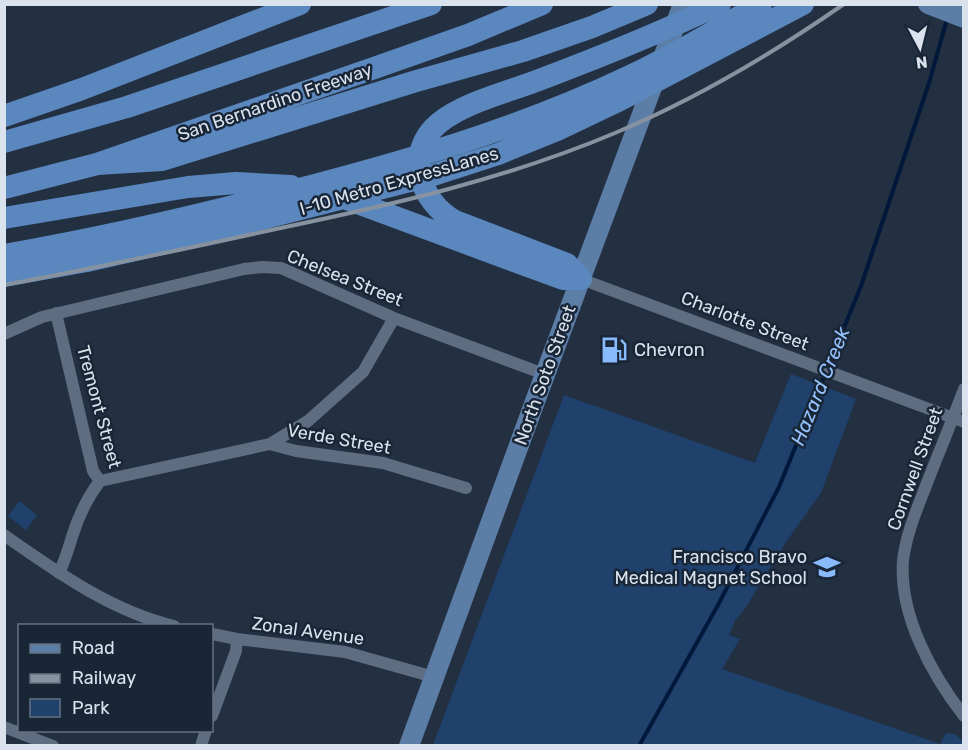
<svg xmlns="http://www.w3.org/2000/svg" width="968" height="750" font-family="Rubik,sans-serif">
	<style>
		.green { fill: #1f416c }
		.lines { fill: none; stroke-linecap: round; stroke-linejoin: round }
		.stream { stroke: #00193a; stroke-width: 4 }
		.street { stroke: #5e6d81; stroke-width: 12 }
		.primary { stroke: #5c7da6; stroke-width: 20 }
		.highway { stroke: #5b87bf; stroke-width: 22 }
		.rail { stroke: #8792a0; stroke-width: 4 }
		.labels { text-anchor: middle; stroke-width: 5; stroke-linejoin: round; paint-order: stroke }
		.street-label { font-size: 18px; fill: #d9e2ed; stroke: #192637 }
		.poi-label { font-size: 18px; fill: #d9e2ed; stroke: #192637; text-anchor: start }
		.water-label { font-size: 20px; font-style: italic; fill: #95c2fc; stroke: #192637 }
	</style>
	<rect width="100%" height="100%" fill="#233042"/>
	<path class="green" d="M791,374l65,25 -35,94 -35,49 -42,68 -8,9 -7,16 11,4 -18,30 218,75 6,-11 9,1 8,7v4h-530l131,-350 191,68z
		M19,501l18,14 -11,15 -18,-14z"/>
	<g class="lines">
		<path class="stream" d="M639,746l79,-141 61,-118 82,-201 68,-203 18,-64"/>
		<path class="street" d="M581,279l383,143
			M56,313l37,158 7,10c-13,17 -22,36 -28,56 -4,13 -7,24 -13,36
			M4,334l38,-17 202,-48 18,-2 19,1 113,50 150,56
			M964,389c-12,32 -25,63 -37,94 -10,26 -21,51 -24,78 -4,54 29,114 61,155
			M270,444l38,-23 55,-49 31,-54
			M100,481l170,-37 26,7 87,12 83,25
			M4,535c53,37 107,76 170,91
			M212,634l25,5 108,13 89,25
			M212,716l24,-65 1,-12
			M4,727l49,19
			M201,746l5,-16"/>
		<path class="primary" d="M928,4l36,14
			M409,746c90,-248 181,-495 274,-742"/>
		<path class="highway" d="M4,116l78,-27 218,-85
			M4,142l123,-35 304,-103
			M97,164l65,-4 251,-78 110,-31 69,-24 55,-23
			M4,188l93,-24 280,-97 91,-32 74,-31
			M341,197l222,82h18
			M4,218l184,-31 48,-4 55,3
			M4,255c97,-17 193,-39 288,-64 116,-30 229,-63 338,-115 45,-21 88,-47 131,-72
			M4,276l83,-15 92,-21 254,-65 65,-21 59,-24 63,-30 183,-96
			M581,279l-14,-15 -112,-43c-36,-20 -51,-69 -16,-98 26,-21 69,-31 100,-43 61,-23 122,-47 181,-76"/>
		<path class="rail" d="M4,285c91,-17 181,-36 272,-56 115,-24 230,-50 339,-96 81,-34 157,-79 229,-129"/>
	</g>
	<defs>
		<g id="fuel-bare" transform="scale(2.07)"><path d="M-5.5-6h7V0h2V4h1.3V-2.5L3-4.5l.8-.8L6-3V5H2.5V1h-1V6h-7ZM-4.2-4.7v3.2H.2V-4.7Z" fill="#88bafc" stroke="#192637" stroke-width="2.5" paint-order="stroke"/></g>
		<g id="school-bare" transform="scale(2.07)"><path d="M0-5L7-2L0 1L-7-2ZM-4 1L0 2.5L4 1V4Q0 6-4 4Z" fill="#88bafc" stroke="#192637" stroke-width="2.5" paint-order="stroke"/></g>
	</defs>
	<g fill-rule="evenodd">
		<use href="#fuel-bare" x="614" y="350"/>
		<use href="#school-bare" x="827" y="567"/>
	</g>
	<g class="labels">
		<g class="street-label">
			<text transform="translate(275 102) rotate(-19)" y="6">San Bernardino Freeway</text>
			<text transform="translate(399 181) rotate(-16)" y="6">I-10 Metro ExpressLanes</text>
			<text transform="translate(345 278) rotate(22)" y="6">Chelsea Street</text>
			<text transform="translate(745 321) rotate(21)" y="6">Charlotte Street</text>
			<text transform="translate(545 375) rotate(-70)" y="6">North Soto Street</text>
			<text transform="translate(99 407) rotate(75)" y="6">Tremont Street</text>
			<text transform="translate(339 439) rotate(10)" y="6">Verde Street</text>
			<text transform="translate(915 469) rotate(-70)" y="6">Cornwell Street</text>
			<text transform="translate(308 631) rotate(8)" y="6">Zonal Avenue</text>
		</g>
		<g class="poi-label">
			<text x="634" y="356">Chevron</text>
			<text x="807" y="563" text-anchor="end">Francisco Bravo<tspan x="807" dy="21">Medical Magnet School</tspan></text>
		</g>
		<g class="water-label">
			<text transform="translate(820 386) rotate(-68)" y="7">Hazard Creek</text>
		</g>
	</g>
	<rect width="968" height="750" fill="none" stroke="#d9e2ed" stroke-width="12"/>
	<rect x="18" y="624" width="195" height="108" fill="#192637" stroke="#667180" stroke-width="1.5"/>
	<rect x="30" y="644" width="30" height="9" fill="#5c7da6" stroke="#667180" stroke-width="1.5"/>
	<text x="72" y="654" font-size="18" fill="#d9e2ed">Road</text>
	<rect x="30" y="674" width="30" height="9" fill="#8792a0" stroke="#667180" stroke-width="1.5"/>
	<text x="72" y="684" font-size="18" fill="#d9e2ed">Railway</text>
	<rect x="30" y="699" width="30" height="18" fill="#1f416c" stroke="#667180" stroke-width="1.5"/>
	<text x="72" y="714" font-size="18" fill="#d9e2ed">Park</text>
	<g transform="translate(920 48) rotate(173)" stroke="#192637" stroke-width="4.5" paint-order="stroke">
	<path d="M0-4.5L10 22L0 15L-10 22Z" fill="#d9e2ed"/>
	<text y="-9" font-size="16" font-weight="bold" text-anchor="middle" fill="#d9e2ed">N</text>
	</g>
</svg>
